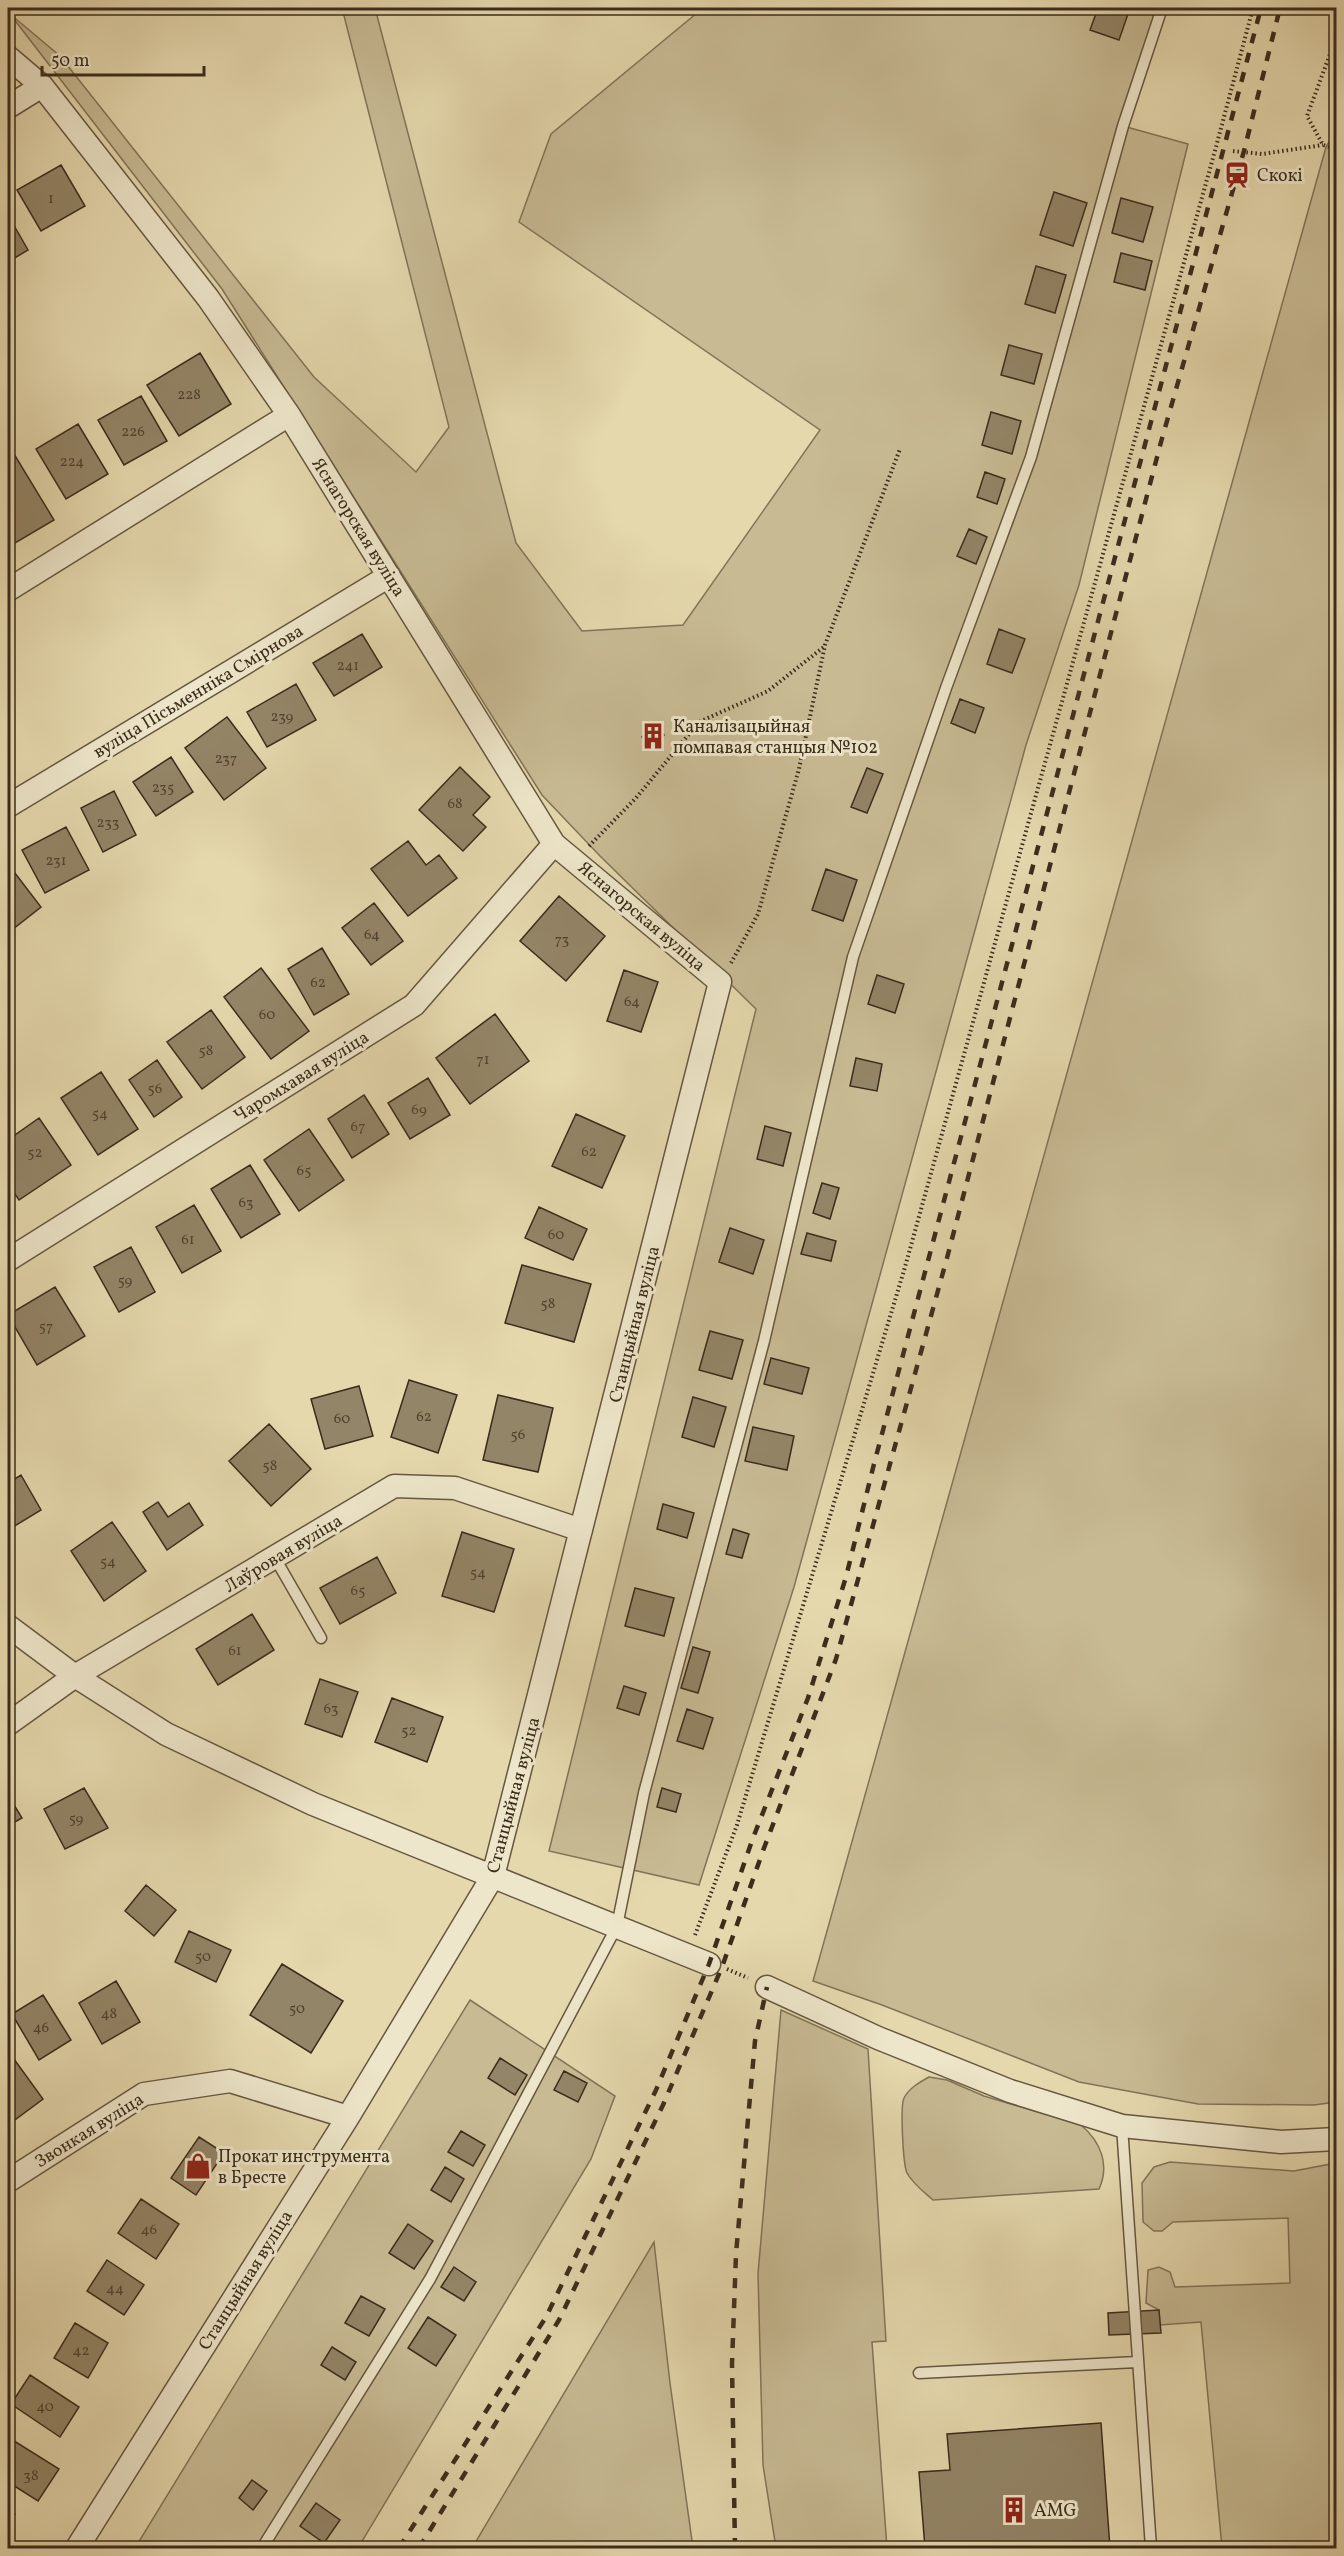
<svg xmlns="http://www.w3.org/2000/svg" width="1344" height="2556" font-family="Vollkorn,serif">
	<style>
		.green { fill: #c8bb94; stroke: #827458; stroke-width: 1.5 }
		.building { fill: #938567; stroke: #3b2c1c; stroke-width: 1.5 }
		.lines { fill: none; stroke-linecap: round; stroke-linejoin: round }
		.lane-casing { stroke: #665740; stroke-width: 13 }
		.street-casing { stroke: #665740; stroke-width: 25 }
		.path { stroke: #3b2c1c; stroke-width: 4; stroke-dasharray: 1.5 3; stroke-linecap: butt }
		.lane { stroke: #eee6ca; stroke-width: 10 }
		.street { stroke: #eee6ca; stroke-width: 22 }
		.rail { stroke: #3b2c1c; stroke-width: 4.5; stroke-dasharray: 10 10; stroke-linecap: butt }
		.labels { text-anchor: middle; stroke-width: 6; stroke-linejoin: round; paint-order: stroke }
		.number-label { font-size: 15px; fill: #51422f }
		.poi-label { font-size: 18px; fill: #3b2c1c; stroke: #eee6ca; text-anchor: start }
		.street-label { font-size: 18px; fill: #3b2c1c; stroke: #eee6ca }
	</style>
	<rect width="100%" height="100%" fill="#e5d8ad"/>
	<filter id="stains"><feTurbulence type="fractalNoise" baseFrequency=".00333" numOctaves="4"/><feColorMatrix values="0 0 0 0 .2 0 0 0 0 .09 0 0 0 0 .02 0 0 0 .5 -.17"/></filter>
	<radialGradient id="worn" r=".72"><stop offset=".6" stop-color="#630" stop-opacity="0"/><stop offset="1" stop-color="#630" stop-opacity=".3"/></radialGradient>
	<path class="green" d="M342,8h33l141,535 66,88 101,-6 137,-195 -301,-208 32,-88 152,-126h465l-45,118 65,18 -109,441 -53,160 -232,842 -95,298 -150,-34 207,-842 -156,-153 -58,-61 -320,-506 -212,-275 50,42 254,321 102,95 33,-45z
		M1336,130v1972l-22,3 -116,-1 -119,-22 -197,-77 -69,-24 513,-1834z
		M470,2000l145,96 -24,63 -233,389h-223z
		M781,2010l87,39 18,292 -14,1 15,206h-111l-13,-83 -5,-191z
		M929,2077l18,3 37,16 97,29c20,17 29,40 18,64l-166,11c-9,-8 -20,-16 -26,-27 -4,-9 -7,-67 -3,-75 5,-10 16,-16 25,-21z
		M1170,2162l124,9 42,-8v385h-114l-21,-226 -41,3 -1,-15 -13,-7 2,-33 11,-3 11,5 5,15 115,-4 -2,-65 -115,4 -11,9h-8l-11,-9 -1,-39 12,-16z
		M654,2242l16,141 23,165h-221z"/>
	<path class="building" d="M1098,8h22l9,3 -10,29 -29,-10z
		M61,165l24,41 -44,25 -24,-41z
		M1054,192l33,11 -14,43 -33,-11z
		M1121,198l32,9 -10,35 -31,-9z
		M8,215l20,35 -20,12z
		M1121,253l31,8 -7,29 -31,-8z
		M1036,266l30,9 -11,38 -30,-9z
		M1009,345l33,9 -8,30 -33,-9z
		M200,353l31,51 -52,32 -32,-51z
		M141,396l26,45 -43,24 -26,-45z
		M991,412l30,9 -9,33 -30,-9z
		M78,424l30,50 -42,25 -30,-50z
		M14,454l40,66 -44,26 -2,-5v-83z
		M985,472l20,7 -8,25 -20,-7z
		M969,529l18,8 -11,27 -19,-8z
		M999,629l26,10 -13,34 -25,-9z
		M362,634l20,33 -48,29 -21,-33z
		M296,684l20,36 -49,27 -20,-35z
		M960,699l24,9 -9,25 -24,-10z
		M227,717l39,51 -42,32 -39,-52z
		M652,724l12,11 -11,12 -11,-10z
		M171,757l22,35 -37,24 -23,-34z
		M460,767l30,30 -17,18 13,12 -23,24 -44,-41z
		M867,768l16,6 -16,39 -16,-6z
		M114,791l22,44 -33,17 -22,-44z
		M66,827l23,43 -44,23 -23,-43z
		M408,841l18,24 13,-10 18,23 -49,38 -37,-47z
		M8,864l33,43 -33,26z
		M826,869l31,11 -14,41 -31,-11z
		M559,896l46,40 -39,45 -46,-40z
		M374,903l29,38 -32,24 -29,-37z
		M322,948l27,46 -35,21 -26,-46z
		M261,968l48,63 -38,28 -47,-62z
		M624,970l34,12 -17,50 -34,-11z
		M877,975l27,9 -9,29 -27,-9z
		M211,1010l34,47 -43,32 -35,-47z
		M495,1014l34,47 -59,43 -34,-46z
		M856,1058l26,6 -5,27 -27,-5z
		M157,1060l25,37 -28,20 -25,-37z
		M101,1072l37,57 -40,26 -37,-57z
		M428,1078l22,37 -40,24 -22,-36z
		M364,1095l25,39 -37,24 -24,-39z
		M576,1114l49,22 -23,52 -50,-22z
		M39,1118l32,47 -52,35 -11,-16v-44z
		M765,1126l26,7 -8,33 -26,-7z
		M309,1129l35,51 -45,31 -35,-51z
		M250,1165l30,49 -39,24 -30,-49z
		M822,1183l17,5 -9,31 -17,-6z
		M194,1205l27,46 -39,22 -26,-46z
		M539,1207l48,22 -14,31 -48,-22z
		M730,1228l34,12 -11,34 -34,-12z
		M807,1233l29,8 -5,20 -30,-7z
		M131,1247l24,45 -36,20 -25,-45z
		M522,1265l69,19 -17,58 -69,-19z
		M55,1287l30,49 -48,29 -29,-50z
		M710,1331l33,9 -11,39 -33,-9z
		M771,1358l38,10 -7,26 -38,-10z
		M409,1380l48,15 -19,58 -47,-16z
		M359,1386l14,50 -48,13 -14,-50z
		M498,1395l55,13 -15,64 -55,-12z
		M693,1397l33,10 -12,40 -32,-10z
		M269,1424l42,45 -40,37 -42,-45z
		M753,1427l41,9 -7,34 -42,-9z
		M21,1475l20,35 -33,20v-47z
		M158,1502l10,15 21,-14 14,22 -36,25 -24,-38z
		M663,1504l31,9 -7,25 -30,-9z
		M112,1522l34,49 -42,30 -33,-50z
		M733,1529l16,5 -7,24 -16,-4z
		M462,1532l52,17 -20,63 -52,-16z
		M377,1557l19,36 -56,31 -20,-36z
		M635,1588l39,10 -10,38 -39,-10z
		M252,1614l22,36 -56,35 -22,-36z
		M693,1647l17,5 -12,41 -17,-5z
		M320,1679l38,13 -16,45 -37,-13z
		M624,1686l22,7 -7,22 -22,-7z
		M392,1698l51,19 -16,45 -52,-20z
		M687,1709l26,9 -10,31 -26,-8z
		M84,1788l24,40 -43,21 -21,-40z
		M662,1788l19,6 -5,18 -19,-5z
		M8,1795l14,23 -14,8z
		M146,1885l30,25 -22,26 -29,-25z
		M189,1931l42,19 -15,32 -41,-20z
		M282,1964l61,37 -32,52 -61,-38z
		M116,1981l24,41 -38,22 -23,-41z
		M43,1995l28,45 -32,20 -27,-46z
		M11,2055l32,44 -35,26v-67z
		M500,2058l27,17 -12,20 -27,-17z
		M564,2071l23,12 -9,19 -24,-12z
		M461,2131l24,14 -12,21 -25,-14z
		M199,2137l25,16 -28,42 -25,-17z
		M445,2167l19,12 -13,23 -20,-12z
		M141,2199l38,25 -23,35 -38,-26z
		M408,2224l25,17 -19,28 -25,-16z
		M107,2260l37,25 -20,30 -37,-24z
		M454,2267l22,15 -12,19 -23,-14z
		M361,2296l24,13 -16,27 -24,-13z
		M1159,2310l2,23 -52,2 -1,-22z
		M428,2317l28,18 -20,31 -28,-18z
		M75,2323l33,20 -20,35 -34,-20z
		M332,2347l24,15 -11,18 -24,-15z
		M30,2375l49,32 -19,30 -49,-33z
		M1101,2423l9,125h-185l-6,-76 31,-2 -3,-36z
		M11,2439l48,30 -21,32 -30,-19v-37z
		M252,2480l15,11 -14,19 -14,-12z
		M316,2503l24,17 -16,23 -24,-17z
		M8,2510l7,4 -7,12z"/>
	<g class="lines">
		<g class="lane-casing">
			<path id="lane" d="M275,1558l46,80
				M1122,2126l29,422
				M919,2373l218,-11
				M262,2548l168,-269 187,-353 27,-133 120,-452 89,-384 93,-269 85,-231 92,-331 39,-118"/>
		</g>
		<g class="street-casing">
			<path id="street" d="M8,57l34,29 166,212 81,117 265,429 166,138 -227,894 -145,241 -271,431
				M8,107l34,-21
				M8,590l281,-175
				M8,806l381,-230
				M8,1260l406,-255 140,-161
				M8,1626l67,50 91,58 147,70 396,160
				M8,1724l67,-48 319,-190 61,2 126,42
				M767,1987l111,51 132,53 112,35 159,16 55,-3
				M8,2181l136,-87 86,-13 118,36"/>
		</g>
		<path class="path" d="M1336,38l-29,78 16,29 13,4
			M1233,151l29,3 61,-9
			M589,846l47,-48 63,-76 69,-31 57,-45
			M731,963l27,-49 41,-145 26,-124 75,-196
			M695,1935l42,-110 168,-558 311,-1120 37,-139
			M727,1969l21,9"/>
		<use href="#lane" class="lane"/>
		<use href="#street" class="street"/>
		<path class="rail" d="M399,2548l147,-231 110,-227 53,-126 44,-126 55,-140 38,-121 28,-113 387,-1456
			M419,2548l140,-228 104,-215 59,-138 42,-119 72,-189 111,-401 214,-816 83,-291 36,-143
			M735,2548l-3,-184 4,-110 19,-213 12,-54"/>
	</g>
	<defs>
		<g id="station-bare" transform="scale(2.07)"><path d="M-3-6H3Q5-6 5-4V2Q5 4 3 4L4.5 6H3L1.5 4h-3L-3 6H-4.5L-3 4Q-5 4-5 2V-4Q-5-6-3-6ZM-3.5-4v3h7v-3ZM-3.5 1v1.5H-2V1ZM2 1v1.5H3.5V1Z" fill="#8f2418" stroke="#eee6ca" stroke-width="2.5" paint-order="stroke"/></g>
		<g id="building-bare" transform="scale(2.07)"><path d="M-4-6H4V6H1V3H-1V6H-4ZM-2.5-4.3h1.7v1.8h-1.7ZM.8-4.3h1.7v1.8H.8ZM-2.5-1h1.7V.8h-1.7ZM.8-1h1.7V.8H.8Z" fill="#8f2418" stroke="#eee6ca" stroke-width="2.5" paint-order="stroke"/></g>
		<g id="shop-bare" transform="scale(2.07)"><path d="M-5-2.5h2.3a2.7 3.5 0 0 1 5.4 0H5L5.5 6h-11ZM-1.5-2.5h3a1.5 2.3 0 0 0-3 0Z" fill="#8f2418" stroke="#eee6ca" stroke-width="2.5" paint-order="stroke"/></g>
	</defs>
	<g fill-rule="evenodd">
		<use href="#station-bare" x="1237" y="175"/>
		<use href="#building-bare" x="653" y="736"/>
		<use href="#shop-bare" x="198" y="2166"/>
		<use href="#building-bare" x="1014" y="2510"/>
	</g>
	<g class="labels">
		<g class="number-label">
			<text x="51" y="203">1</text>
			<text x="189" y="399">228</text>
			<text x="133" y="436">226</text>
			<text x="72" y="466">224</text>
			<text x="348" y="670">241</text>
			<text x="282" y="721">239</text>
			<text x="226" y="763">237</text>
			<text x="163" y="792">235</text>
			<text x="455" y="808">68</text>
			<text x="108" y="827">233</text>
			<text x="56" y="865">231</text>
			<text x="372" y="939">64</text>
			<text x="562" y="944">73</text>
			<text x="318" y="987">62</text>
			<text x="632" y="1006">64</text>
			<text x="267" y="1019">60</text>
			<text x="206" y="1055">58</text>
			<text x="483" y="1064">71</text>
			<text x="155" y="1093">56</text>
			<text x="419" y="1114">69</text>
			<text x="100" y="1118">54</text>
			<text x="358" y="1131">67</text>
			<text x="589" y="1156">62</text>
			<text x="35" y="1157">52</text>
			<text x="304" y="1175">65</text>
			<text x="246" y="1207">63</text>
			<text x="556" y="1239">60</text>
			<text x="188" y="1244">61</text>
			<text x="125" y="1285">59</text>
			<text x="548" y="1308">58</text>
			<text x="46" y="1331">57</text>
			<text x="424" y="1421">62</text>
			<text x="342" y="1423">60</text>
			<text x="518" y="1439">56</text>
			<text x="270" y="1470">58</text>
			<text x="108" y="1566">54</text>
			<text x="478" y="1577">54</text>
			<text x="358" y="1595">65</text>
			<text x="235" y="1655">61</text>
			<text x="331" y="1713">63</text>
			<text x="409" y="1735">52</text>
			<text x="76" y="1823">59</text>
			<text x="203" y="1961">50</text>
			<text x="297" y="2013">50</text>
			<text x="109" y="2018">48</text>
			<text x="41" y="2032">46</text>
			<text x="149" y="2234">46</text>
			<text x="115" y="2293">44</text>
			<text x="81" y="2355">42</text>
			<text x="45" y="2411">40</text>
			<text x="31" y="2480">38</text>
		</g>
		<g class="poi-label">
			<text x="1257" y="181">Скокі</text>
			<text x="673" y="732">Каналізацыйная<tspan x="673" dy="21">помпавая станцыя №102</tspan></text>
			<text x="218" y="2162">Прокат инструмента<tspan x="218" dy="21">в Бресте</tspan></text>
			<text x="1034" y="2516">AMG</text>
		</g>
		<g class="street-label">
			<text transform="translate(359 527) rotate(58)" y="6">Яснагорская вуліца</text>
			<text transform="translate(198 691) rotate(-31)" y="6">вуліца Пісьменніка Смірнова</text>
			<text transform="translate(642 916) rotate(40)" y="6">Яснагорская вуліца</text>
			<text transform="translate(301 1076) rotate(-32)" y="6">Чаромхавая вуліца</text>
			<text transform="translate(634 1324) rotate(-76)" y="6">Станцыйная вуліца</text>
			<text transform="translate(283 1553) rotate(-31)" y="6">Лаўровая вуліца</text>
			<text transform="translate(513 1795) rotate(-75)" y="6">Станцыйная вуліца</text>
			<text transform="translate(89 2130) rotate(-32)" y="6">Звонкая вуліца</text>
			<text transform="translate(245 2280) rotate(-58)" y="6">Станцыйная вуліца</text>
		</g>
	</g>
	<rect width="1344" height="2556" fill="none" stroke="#e5d8ad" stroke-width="30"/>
	<rect x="9" y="9" width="1326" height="2538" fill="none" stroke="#3b2c1c" stroke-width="3"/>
	<rect x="15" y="15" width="1314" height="2526" fill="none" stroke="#3b2c1c" stroke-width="1.5"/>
	<path d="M42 66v9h162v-9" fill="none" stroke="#3b2c1c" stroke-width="3"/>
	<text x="51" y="66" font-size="18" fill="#3b2c1c" stroke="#eee6ca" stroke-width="4.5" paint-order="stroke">50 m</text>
	<rect width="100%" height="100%" filter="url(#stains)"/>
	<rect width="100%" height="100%" fill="url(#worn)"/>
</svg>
